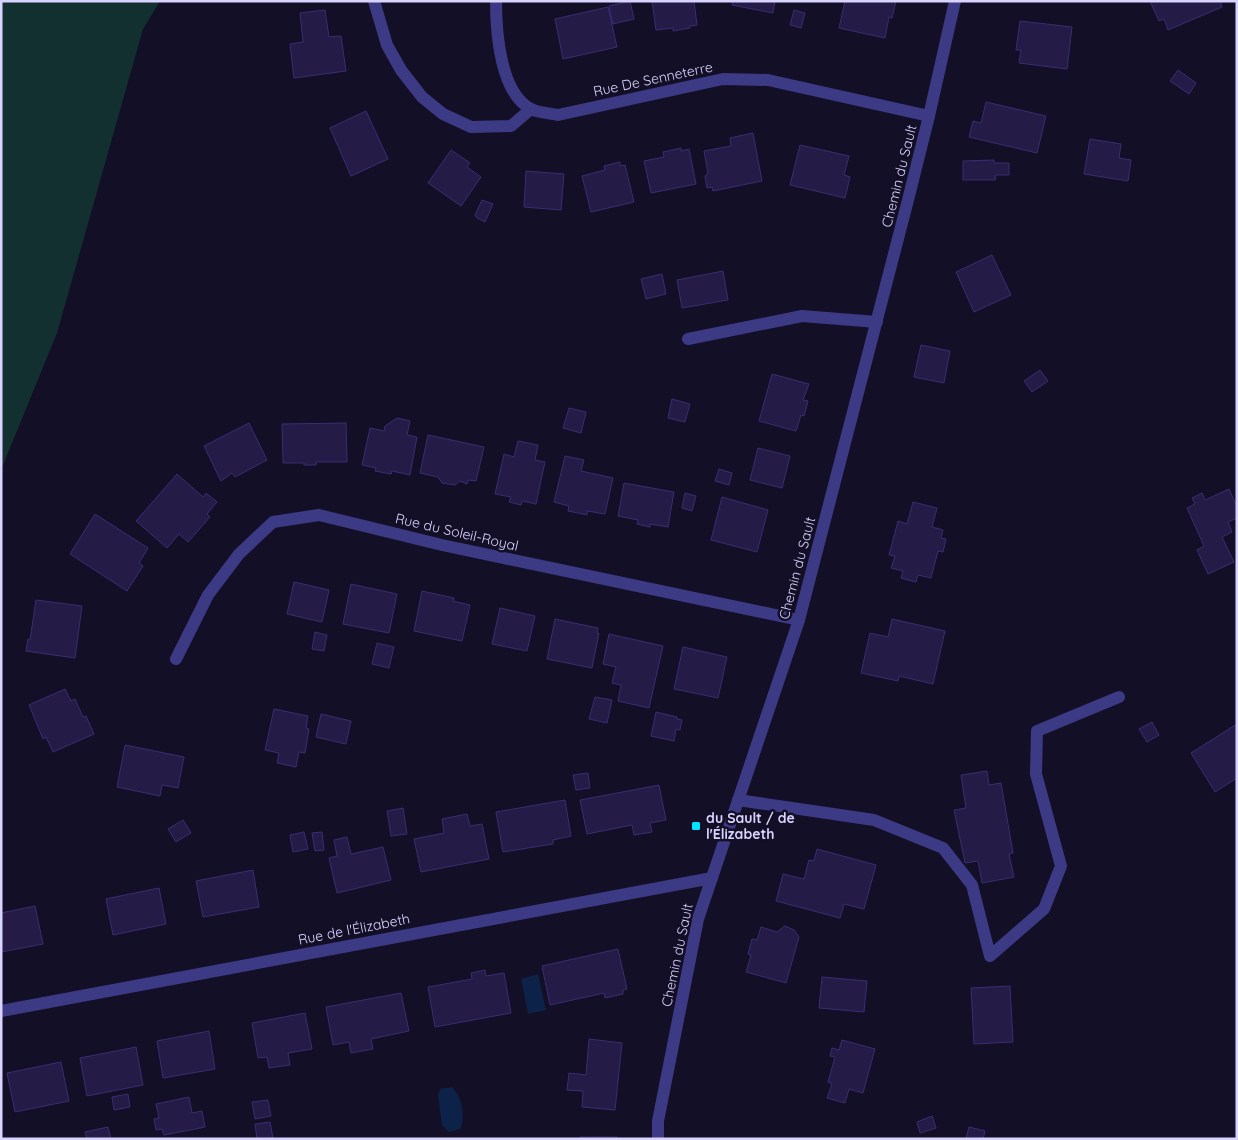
<svg xmlns="http://www.w3.org/2000/svg" width="1238" height="1140" font-family="Quicksand,sans-serif">
	<style>
		.green { fill: #12302f }
		.water { fill: #0c2248 }
		.building { fill: #241b47; stroke: #3b2d73 }
		.lines { fill: none; stroke-linecap: round; stroke-linejoin: round }
		.service { stroke: #3d3a85; stroke-width: 12 }
		.minor { stroke: #3d3a85; stroke-width: 12 }
		.tertiary { stroke: #3d3a85; stroke-width: 12 }
		.poi-dot { fill: #00e5ff; stroke: #130f26; stroke-width: 2 }
		.labels { text-anchor: middle; stroke-width: 5; stroke-linejoin: round; paint-order: stroke }
		.street-label { font-size: 14px; fill: #d9d4ff; stroke: #130f26 }
		.poi-label { font-size: 14px; font-weight: bold; fill: #d9d4ff; stroke: #130f26; text-anchor: start }
	</style>
	<rect width="100%" height="100%" fill="#130f26"/>
	<path class="green" d="M1,1h159l-17,28 -86,304 -56,137z"/>
	<path class="water" d="M538,974l8,36 -18,4 -7,-35z
		M452,1087c10,10 14,29 8,42l-11,3 -7,-7 -4,-30 2,-6z"/>
	<path class="building" d="M630,1l4,18 -21,5 -4,-18z
		M652,1h42l3,24 -7,1v2l-17,3v-3l-17,2z
		M733,1h42l-2,12 -41,-8z
		M845,1h51l-4,17 -3,-1 -4,21 -46,-10z
		M1150,1h70l2,6 -54,23 -4,-11 -5,2z
		M608,7l9,40 -54,12 -8,-40z
		M325,10l4,27 12,-1 5,35 -52,7 -4,-34 13,-2 -3,-29z
		M794,10l11,3 -4,15 -11,-3z
		M1020,21l52,6 -5,42 -48,-6 2,-13h-5z
		M1178,70l18,13 -7,11 -19,-13z
		M986,102l60,14 -9,37 -68,-16 4,-16 8,2z
		M366,111l22,48 -37,17 -21,-48z
		M753,133l9,48 -49,10 -1,-4 -5,1 -2,-12 3,-3 -4,-22 27,-5 -1,-8z
		M1090,139l31,5 -2,14 12,2 -3,21 -44,-7z
		M800,145l49,11 -5,19 6,2 -5,21 -55,-13z
		M681,148v3l8,-2 7,35 -45,9 -7,-32 20,-4 -1,-5z
		M451,150l19,13 -3,4 14,10 -20,29 -33,-23z
		M994,160v3h15v12h-13l-1,5h-32v-19z
		M620,162v4l5,-1 9,37 -43,10 -9,-36 23,-6 -1,-4z
		M526,171l38,3 -3,36 -37,-3z
		M482,200l11,4 -8,18 -8,-4 -2,-3z
		M992,255l19,40 -37,17 -18,-40z
		M723,271l5,29 -46,8 -5,-28z
		M662,274l4,20 -20,5 -5,-20z
		M921,345l29,6 -6,32 -30,-6z
		M1040,370l8,11 -16,11 -8,-11z
		M772,374l37,10 -6,16 5,1 -4,15 -3,-1 -5,16 -37,-10z
		M672,399l18,5 -5,18 -17,-4z
		M569,408l17,4 -5,21 -18,-5z
		M397,418l13,3 -3,14 10,2 -7,38 -18,-4 -1,3 -16,-3 1,-3 -14,-3 8,-37 14,3 1,-5z
		M249,423l18,37 -32,17 -3,-4 -11,8 -17,-35z
		M346,423l1,39h-31v3h-12v-2h-21l-1,-39z
		M428,435l56,12 -8,34 -8,-1 -1,4 -7,-3 -5,4 -13,-2 -4,-6 -18,-4z
		M518,441l20,4 -3,15 10,2 -9,42 -14,-3 -1,4 -12,-3 2,-5 -16,-3 9,-40 10,3z
		M758,448l32,8 -8,32 -32,-8z
		M565,456l19,4 -3,11 32,7 -8,36 -18,-3v4l-19,-4 1,-5 -15,-4z
		M719,469l13,4 -3,12 -14,-4z
		M177,474l26,23 3,-4 11,9 -10,12 3,3 -22,25 -9,-8 -12,14 -31,-27z
		M624,483l50,9 -6,35 -18,-3v3l-13,-3 1,-4 -20,-4z
		M1229,489l8,18v11l-9,4 4,10 -10,5 12,25 -26,12 -11,-24 7,-4 -17,-38 8,-4 -3,-6 10,-5 3,7z
		M685,493l11,3 -4,15 -10,-3z
		M722,497l46,13 -11,42 -46,-12z
		M913,502l24,6 -5,19 11,3 -2,8 5,1 -3,13 -5,-1 -7,27 -13,-3 -2,7 -15,-4 2,-7 -12,-3 4,-12 -6,-1 9,-34 9,3z
		M95,514l53,34 -9,15 4,3 -16,25 -57,-37z
		M294,582l35,8 -7,32 -35,-8z
		M351,584l46,10 -8,39 -46,-9z
		M422,591l32,7 -1,3 17,4 -8,36 -48,-10z
		M36,600l46,6 -7,52 -49,-7 2,-12 2,1z
		M500,608l35,8 -8,35 -35,-7z
		M555,619l43,9 -1,5h2l-7,35 -45,-9z
		M892,619l53,12 -12,53 -34,-8 -1,5 -37,-8 9,-40 18,4z
		M315,632l12,3 -3,16 -12,-2z
		M609,634l54,12 -14,62 -31,-7 3,-16 -9,-2 4,-16 -13,-3z
		M377,643l17,4 -5,21 -17,-4z
		M683,647l44,10 -9,41 -44,-9z
		M65,689l6,12 4,-2 8,18 3,-1 8,18 -41,18 -7,-15 -3,2 -14,-34z
		M595,697l17,3 -5,23 -18,-4z
		M274,709l34,7 -2,12 3,1 -4,24 -6,-1 -3,15 -19,-4 2,-10 -14,-3z
		M656,712l21,5v2l5,1 -2,10 -4,-1 -2,12 -23,-5z
		M321,714l30,7 -5,23 -30,-7z
		M1152,722l7,13 -12,7 -8,-13z
		M1237,724v54l-22,14 -24,-39z
		M125,745l59,12 -6,31 -16,-3 -2,11 -43,-9z
		M987,771l2,14 12,-2 12,70 -4,1 5,23 -32,6 -4,-22 -13,2 -11,-53 12,-2 -5,-33z
		M588,773l2,15 -14,2 -3,-15z
		M659,785l7,35 -16,3 2,9 -18,3 -2,-10 -45,9 -7,-34z
		M565,800l6,36 -18,4v4l-50,8 -7,-40z
		M403,808l4,26 -16,2 -4,-25z
		M467,814l3,12 12,-2 7,35 -68,13 -7,-33 30,-6 -2,-14z
		M183,820l8,13 -15,9 -8,-13z
		M304,832l4,17 -15,3 -3,-17z
		M322,832l2,18 -9,1 -3,-18z
		M347,837l4,17 32,-7 8,33 -54,13 -8,-35 8,-2 -3,-16z
		M817,849l59,16 -12,44 -20,-5 -4,14 -64,-17 7,-27 21,5 5,-19 5,1z
		M253,870l6,37 -56,10 -7,-36z
		M159,888l7,36 -53,11 -7,-36z
		M35,906l8,38 -42,8v-39z
		M785,926l9,4 5,7 -13,46 -40,-11 5,-17 -3,-1 4,-15 5,1 4,-13 16,5z
		M618,949l9,40 -4,1v4l-18,4 -1,-5 -54,12 -8,-39z
		M485,970l1,6 18,-3 7,40 -76,14 -7,-40 44,-8 -1,-6z
		M822,977l45,4 -3,31 -45,-4z
		M1010,986l3,56 -39,2 -3,-56z
		M401,993l8,38 -38,8 2,10 -22,4 -2,-11 -16,3 -7,-38z
		M305,1013l7,36 -24,4 2,12 -21,3 -2,-11 -9,1 -6,-35z
		M209,1031l6,38 -52,9 -6,-37z
		M589,1039l33,4 -7,67 -33,-3 1,-16 -16,-1 2,-17 17,2z
		M842,1040l33,9 -12,44 -14,-4 -4,14 -18,-5 5,-14 -4,-2 7,-25 -5,-1 2,-8 7,2z
		M136,1047l7,38 -56,11 -7,-38z
		M61,1062l8,39 -54,11 -8,-39z
		M128,1094l2,13 -16,3 -2,-13z
		M189,1097l3,16 10,-2 3,16 -41,8 -2,-6 -6,1 -2,-11 5,-1 -3,-14z
		M268,1100l3,16 -16,3 -3,-17z
		M932,1116l4,12 -16,5 -3,-11z
		M270,1122l3,16 -16,1 -2,-15z
		M108,1127l3,12h-24l-2,-7z
		M969,1127l16,4 -2,8h-17z
		M580,1137h37v2h-37z"/>
	<g class="lines">
		<path class="service" d="M374,1l13,44 14,25 21,27 21,17 28,13 40,-1 20,-17
			M688,339l114,-23 75,6
			M738,800l136,20 69,28 29,37 18,71 54,-47 17,-43 -25,-92 1,-43 82,-34"/>
		<path class="minor" d="M496,1c0,31 4,92 35,108 7,4 19,4 27,6l165,-36 45,1 161,36
			M176,659l32,-64 31,-41 34,-32 46,-7 123,30 357,75
			M1,1011l711,-133"/>
		<path class="tertiary" d="M658,1139v-18l40,-202 101,-299 109,-420 21,-84 26,-115"/>
	</g>
	<rect class="poi-dot" x="691" y="821" width="10" height="10" rx="2.5"/>
	<g class="labels">
		<g class="street-label">
			<text transform="translate(653 79) rotate(-12)" y="5">Rue De Senneterre</text>
			<text transform="translate(899 176) rotate(-76)" y="5">Chemin du Sault</text>
			<text transform="translate(457 532) rotate(13)" y="5">Rue du Soleil-Royal</text>
			<text transform="translate(797 568) rotate(-75)" y="5">Chemin du Sault</text>
			<text transform="translate(354 929) rotate(-11)" y="5">Rue de l'Élizabeth</text>
			<text transform="translate(677 955) rotate(-78)" y="5">Chemin du Sault</text>
		</g>
		<g class="poi-label">
			<text x="706" y="823">du Sault / de<tspan x="706" dy="16">l'Élizabeth</tspan></text>
		</g>
	</g>
	<rect width="1238" height="1140" fill="none" stroke="#d9d4ff" stroke-width="5"/>
</svg>
